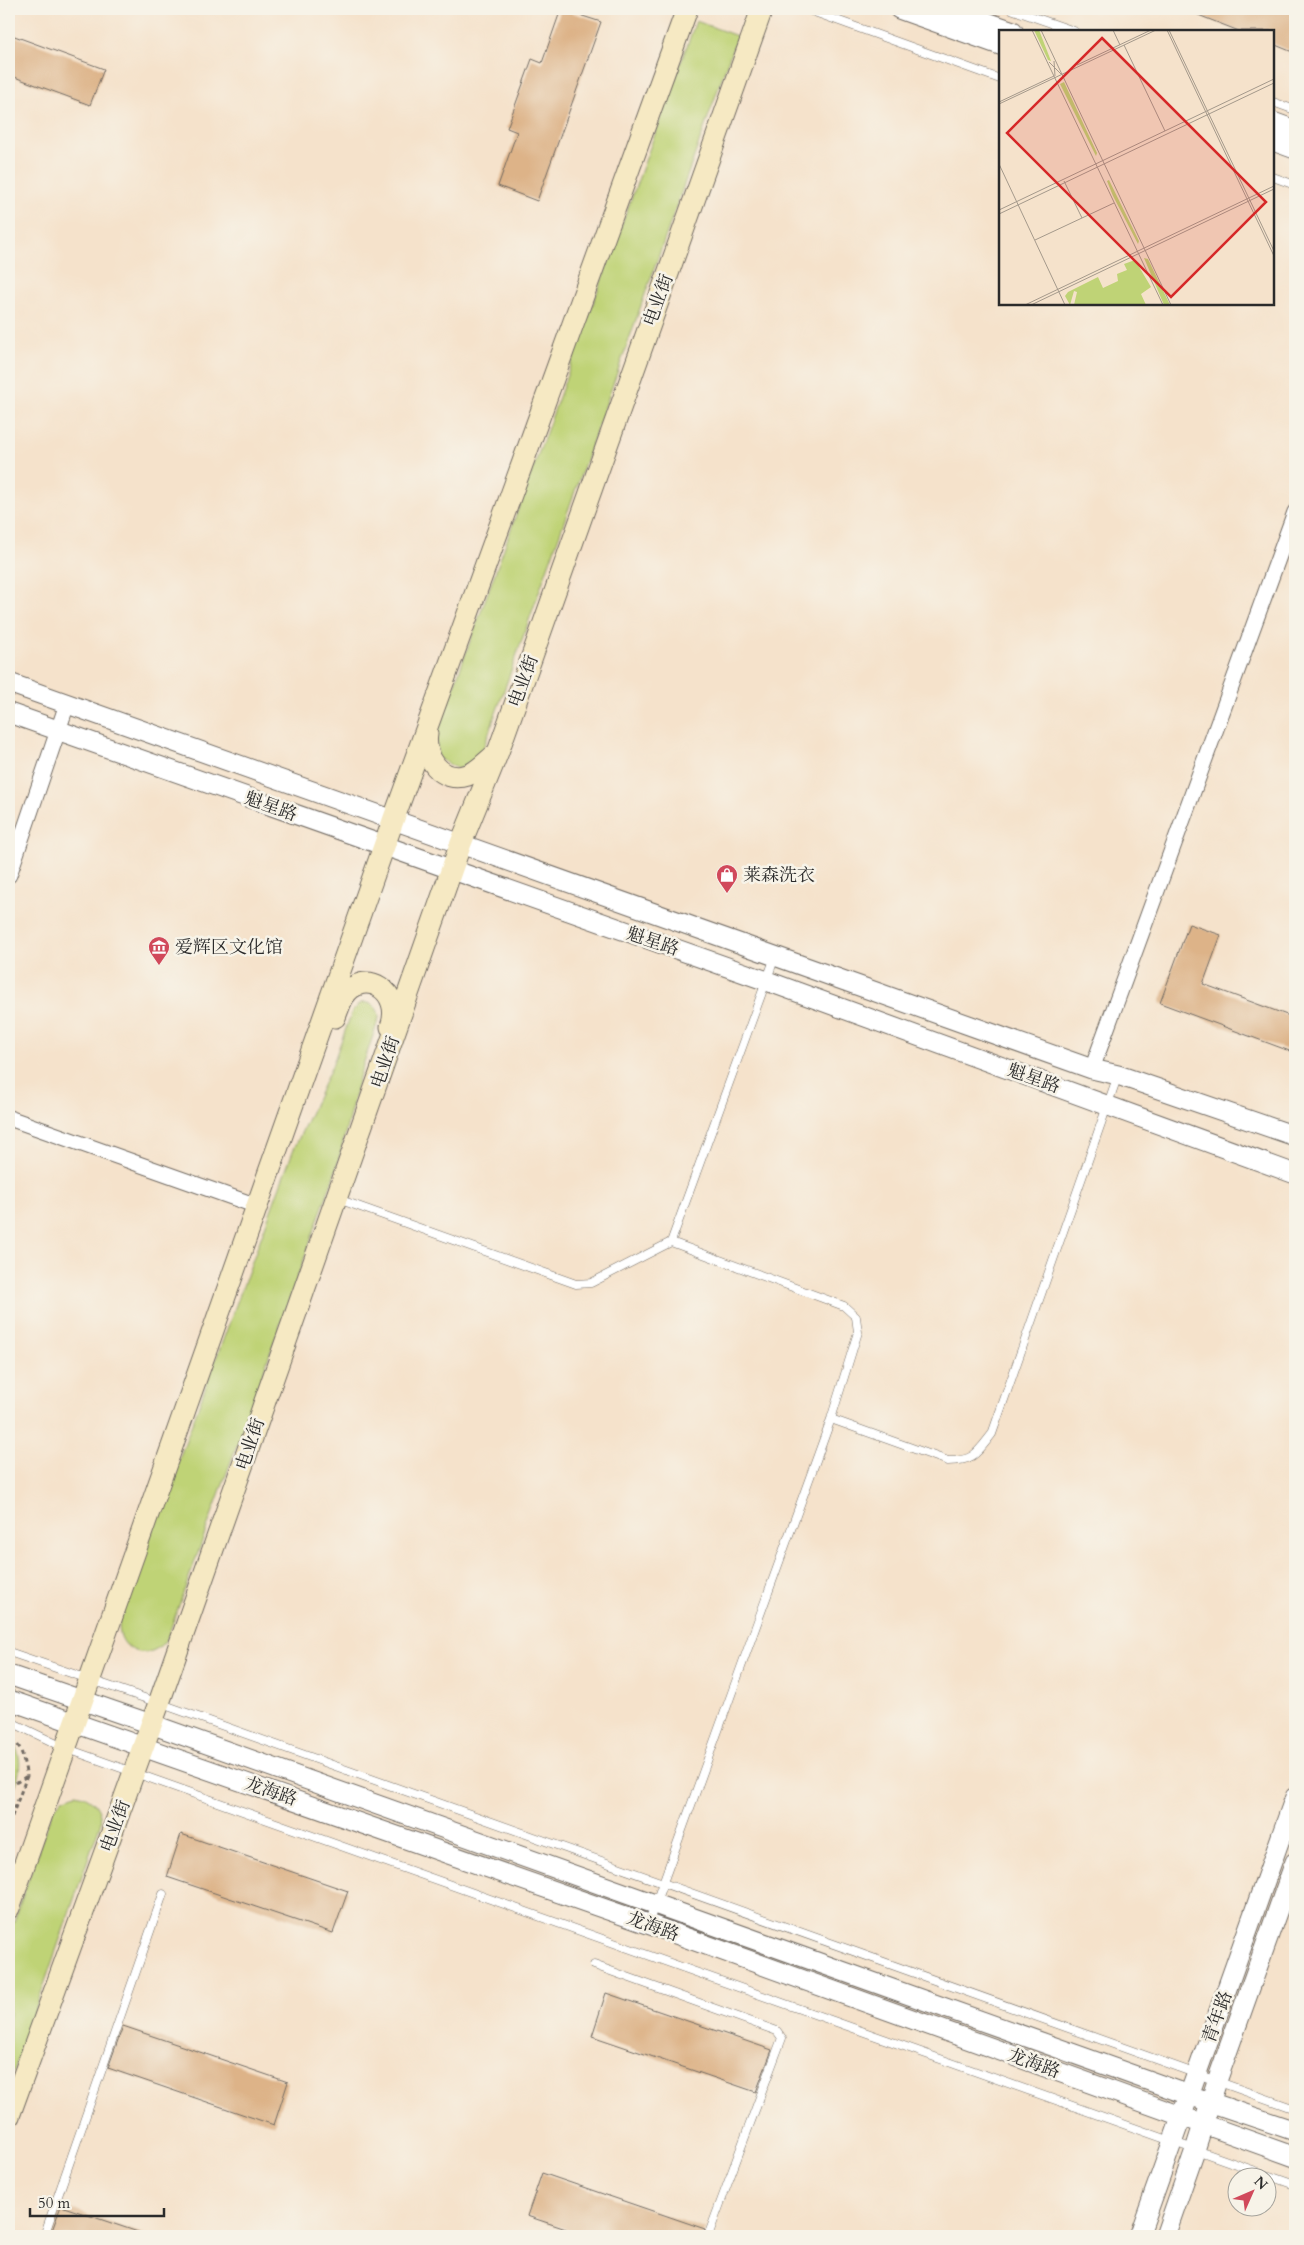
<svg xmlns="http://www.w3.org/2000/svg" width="1304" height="2245" font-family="Cardo,'Noto Serif SC',serif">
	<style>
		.grass { fill: #bfd376; stroke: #757f50 }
		.park { fill: url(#park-tufts); stroke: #757f50 }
		.building { fill: #ddb388 }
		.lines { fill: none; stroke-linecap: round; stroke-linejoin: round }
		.service-casing { stroke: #726b63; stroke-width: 9 }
		.minor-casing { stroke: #726b63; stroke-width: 17 }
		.tertiary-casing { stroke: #726b63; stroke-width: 21 }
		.secondary-casing { stroke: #726b63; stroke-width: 23 }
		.path { stroke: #726b63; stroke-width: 3; stroke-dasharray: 4 4; stroke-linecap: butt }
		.service { stroke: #fff; stroke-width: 8 }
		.minor { stroke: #fff; stroke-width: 15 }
		.tertiary { stroke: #fff; stroke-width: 19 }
		.secondary { stroke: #f6e9c3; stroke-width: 21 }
		.labels { text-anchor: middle; stroke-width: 5; stroke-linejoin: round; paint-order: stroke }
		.street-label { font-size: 18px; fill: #2b2b2b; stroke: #f7f3e8 }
		.poi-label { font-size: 18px; fill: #2b2b2b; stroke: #f7f3e8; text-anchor: start }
		.inset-road { fill: none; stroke: #a4998b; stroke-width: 1 }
		.view { fill: #d62828; fill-opacity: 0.15; stroke: #d62828; stroke-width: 2.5 }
		.inset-edge { fill: none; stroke: #2b2b2b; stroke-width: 2.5 }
	</style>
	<defs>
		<pattern id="park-tufts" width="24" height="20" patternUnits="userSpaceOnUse" patternTransform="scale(1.25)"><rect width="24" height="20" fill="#bfd376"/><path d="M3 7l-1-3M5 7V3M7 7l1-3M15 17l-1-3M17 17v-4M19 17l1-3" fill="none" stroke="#a4b566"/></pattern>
	</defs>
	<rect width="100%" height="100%" fill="#f7f3e8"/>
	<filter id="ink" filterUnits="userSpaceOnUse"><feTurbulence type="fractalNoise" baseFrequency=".02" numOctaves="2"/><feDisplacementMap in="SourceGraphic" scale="10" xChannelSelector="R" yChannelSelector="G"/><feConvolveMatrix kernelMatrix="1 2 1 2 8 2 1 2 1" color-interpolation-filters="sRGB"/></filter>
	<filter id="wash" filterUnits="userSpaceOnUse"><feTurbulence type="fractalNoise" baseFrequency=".0096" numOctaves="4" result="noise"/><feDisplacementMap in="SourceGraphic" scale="20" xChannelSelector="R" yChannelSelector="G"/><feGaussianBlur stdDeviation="1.12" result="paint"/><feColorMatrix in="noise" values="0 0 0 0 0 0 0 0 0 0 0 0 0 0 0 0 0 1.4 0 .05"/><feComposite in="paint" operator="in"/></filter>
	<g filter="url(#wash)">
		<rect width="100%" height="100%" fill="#f5e2cb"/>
		<path class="grass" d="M696,21l41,15 -256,719 -4,6 -19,8 -20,-11 -2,-23z
			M361,1003c11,-2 18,5 18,15l-19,56 -24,96 -168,466c-16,30 -55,16 -48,-18l173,-467 39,-85 20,-54z
			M76,1794c16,3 24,12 25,28l-92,263v-149l43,-125 10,-12z"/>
		<path class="park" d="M9,1740c20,16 7,45 0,63z"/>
		<g id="blocks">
			<path class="building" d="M561,9l40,13 -64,179 -39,-15 19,-54 -10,-4 25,-69 10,4z
				M1183,9h112v44l-22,-9v-13h-34z
				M9,34l95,35 -14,36 -81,-30z
				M1189,924l32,11 -18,49 92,34v35l-135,-50z
				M181,1834l167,57 -15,42 -166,-56z
				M606,1993l166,57 -16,42 -164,-56z
				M123,2026l165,56 -14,43 -166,-57z
				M542,2173l163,56 -3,7h-115l-60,-20z
				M61,2206l83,28 -1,2h-93z"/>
		</g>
	</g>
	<g filter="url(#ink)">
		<use href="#blocks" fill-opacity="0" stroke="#726b63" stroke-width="1"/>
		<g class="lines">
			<g class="service-casing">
				<path id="service" d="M806,9l194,70
					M1011,9l63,22
					M1273,102l22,8
					M1273,177l22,8
					M338,1199l238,85 15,-1 80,-41
					M831,1419l117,42c26,0 29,-8 44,-27l126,-359
					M9,1652l150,51 1136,406
					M9,1721l56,27 1230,437
					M648,1924l183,-505 27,-87 -2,-15 -12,-11 -173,-64 104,-285
					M594,1965l183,66 5,7 -74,198
					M44,2236l119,-342"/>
			</g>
			<g class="minor-casing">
				<path id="minor" d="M9,875l58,-171
					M1092,1069l203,-557
					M9,1118l248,88"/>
			</g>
			<g class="tertiary-casing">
				<path id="tertiary" d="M899,9l101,36
					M949,9l64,22
					M1273,122l22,8
					M1273,141l22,8
					M9,683l1083,386 26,6 177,61
					M9,713l758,268 528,193
					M9,1675l142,49 1038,371 106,36
					M9,1700l639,224 647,233
					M1139,2236l156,-439
					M1165,2236l30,-86 22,-69 78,-219"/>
			</g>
			<g class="secondary-casing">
				<path id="secondary" d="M427,734c-4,23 14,50 41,41 11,-4 19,-14 28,-21
					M335,1017c3,-7 5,-15 9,-21 20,-29 60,-5 47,31
					M9,1908l385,-1090 293,-809
					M9,2116l150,-413 302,-860 37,-91 264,-743"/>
			</g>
			<path class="path" d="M9,1787l18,-11
				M9,1824l18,-48 -6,-26 -8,-12"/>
			<use href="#service" class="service"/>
			<use href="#minor" class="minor"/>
			<use href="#tertiary" class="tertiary"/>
			<use href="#secondary" class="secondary"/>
		</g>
	</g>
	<defs>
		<g id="shop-pin" transform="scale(1.125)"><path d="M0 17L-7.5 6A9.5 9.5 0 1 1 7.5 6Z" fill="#d1495b" stroke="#f7f3e8"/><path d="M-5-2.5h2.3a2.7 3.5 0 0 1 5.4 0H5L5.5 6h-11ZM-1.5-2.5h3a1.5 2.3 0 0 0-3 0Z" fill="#fff"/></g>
		<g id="museum-pin" transform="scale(1.125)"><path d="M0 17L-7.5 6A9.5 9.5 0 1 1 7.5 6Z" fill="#d1495b" stroke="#f7f3e8"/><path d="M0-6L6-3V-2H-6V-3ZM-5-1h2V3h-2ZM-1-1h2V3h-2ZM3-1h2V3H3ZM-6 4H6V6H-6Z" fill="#fff"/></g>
	</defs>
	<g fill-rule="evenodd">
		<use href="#shop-pin" x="727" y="875"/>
		<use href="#museum-pin" x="159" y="947"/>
	</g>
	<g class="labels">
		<g class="street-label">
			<text transform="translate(658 300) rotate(-70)" y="6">电业街</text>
			<text transform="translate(523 681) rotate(-70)" y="6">电业街</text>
			<text transform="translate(271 806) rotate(20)" y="6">魁星路</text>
			<text transform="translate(653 941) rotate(19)" y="6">魁星路</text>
			<text transform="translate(385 1062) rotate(-71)" y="6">电业街</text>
			<text transform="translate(1034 1078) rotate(20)" y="6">魁星路</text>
			<text transform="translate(250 1444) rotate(-71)" y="6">电业街</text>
			<text transform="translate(271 1791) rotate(19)" y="6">龙海路</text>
			<text transform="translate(115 1826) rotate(-70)" y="6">电业街</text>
			<text transform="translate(653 1926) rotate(20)" y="6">龙海路</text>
			<text transform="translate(1217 2017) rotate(-70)" y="6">青年路</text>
			<text transform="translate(1034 2063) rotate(20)" y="6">龙海路</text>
		</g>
		<g class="poi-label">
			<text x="743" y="881">莱森洗衣</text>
			<text x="175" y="953">爱辉区文化馆</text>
		</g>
	</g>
	<g transform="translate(999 30)">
		<rect width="275" height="275" fill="#f5e2cb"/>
		<path d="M35,0h5l12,31 -3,-1zM65,52l33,71 -1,3 -36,-72zM110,150l30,61 -1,3 -25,-48 -6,-15zM145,228l4,1 22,46h-6z" fill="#bfd376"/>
		<path d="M136,230l16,27 -10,7 5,11h-72l3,-13 -3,-1 -4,14 -5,-9 3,-4 30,-15 5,11 15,-7 -1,-7 10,-4 -3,-6z" fill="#bfd376"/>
		<path class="inset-road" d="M33,0l131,275M42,0l130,275M114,0l7,15M168,0l107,226M170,0l105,221M125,15l41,86M55,31l1,15M50,32l12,12M78,35l74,-35M0,72l55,-26M0,74l157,-74M0,134l66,141M65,151l18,37M0,180l275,-131M0,184l275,-131M36,210l79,-37M26,275l249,-119M32,275l243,-116"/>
		<path class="view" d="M103,8l164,164 -95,95 -164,-164z"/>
		<rect width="275" height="275" class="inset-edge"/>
	</g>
	<rect width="1304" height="2245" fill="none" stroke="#f7f3e8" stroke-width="30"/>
	<g transform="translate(1252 2192) rotate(45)"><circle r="24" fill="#f7f3e8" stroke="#a5a39c"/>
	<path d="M0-4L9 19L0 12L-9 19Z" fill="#d1495b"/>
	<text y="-8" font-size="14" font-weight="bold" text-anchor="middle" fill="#2b2b2b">N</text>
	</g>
	<path d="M30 2208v8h134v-8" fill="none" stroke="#2b2b2b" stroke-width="2.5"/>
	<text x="38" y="2208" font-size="15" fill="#2b2b2b" stroke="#f7f3e8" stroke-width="4" paint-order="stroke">50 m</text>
</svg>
